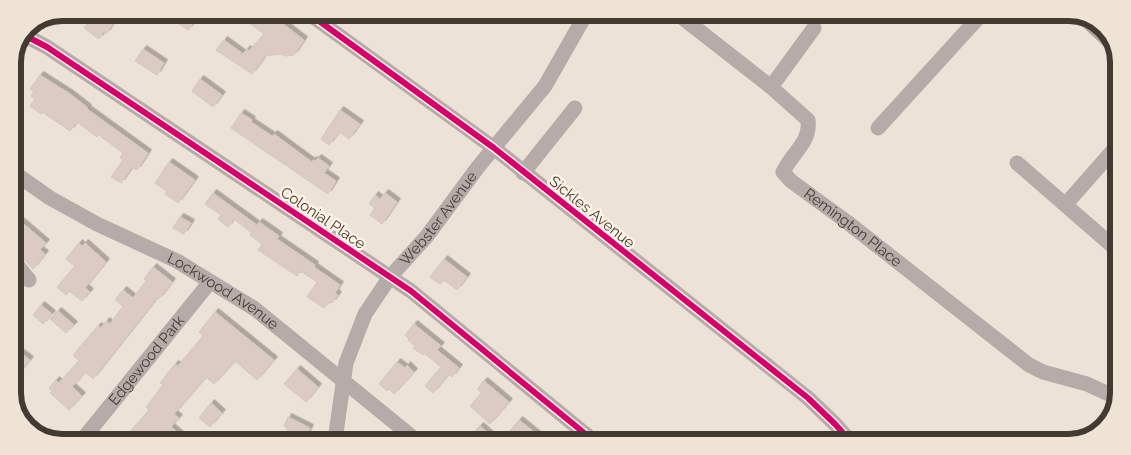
<svg xmlns="http://www.w3.org/2000/svg" width="1131" height="455" font-family="Raleway,sans-serif">
	<style>
		.building { fill: #dccbc5; stroke: #d2c7c1; filter: url(#shadow) }
		.lines { fill: none; stroke-linecap: round; stroke-linejoin: round }
		.minor { stroke: #b7aba9; stroke-width: 15 }
		.major { stroke: #b1a2a0; stroke-width: 19 }
		.cycleway-casing { stroke: #fef2e4; stroke-width: 9 }
		.cycleway { stroke: #d6006c; stroke-width: 6 }
		.labels { text-anchor: middle; stroke-width: 5; stroke-linejoin: round; paint-order: stroke }
		.street-label { font-size: 15px; fill: #433b32; stroke: #fef2e4 }
		.rim { fill: none; stroke: #433b32; stroke-width: 6 }
	</style>
	<defs>
		<filter id="shadow"><feDropShadow dx="3.5" dy="-3.5" stdDeviation="0" flood-color="#0004"/></filter>
	</defs>
	<rect width="100%" height="100%" fill="#ede2d7"/>
	<path class="building" d="M71,13h49l-14,21 -3,-2 -4,7 -15,-11 3,-4z
		M164,13h28l6,4 -10,13z
		M236,13h33l35,27 -10,15 -9,1 -4,-2 -16,2 -13,18 -36,-24 8,-10 19,14 4,-5 2,2 15,-17z
		M143,49l21,14 -7,12 -22,-14z
		M40,75l30,19 18,14 -1,1 61,44 -11,17 -5,-3 -11,16 -10,-6 12,-17 -3,-2 3,-5 -24,-18 -2,2 -20,-15 -7,9 -28,-19 -1,2 -11,-8 5,-7 -4,-3 3,-5 -4,-2z
		M200,79l22,16 -9,12 -21,-16z
		M340,110l20,14 -11,15 -10,-7 -10,13 -8,-6z
		M241,113l11,7 -1,2 21,14 2,-2 38,28 1,-2 2,1 3,-3 11,8 -5,7 12,8 -8,13 -97,-66z
		M169,162l26,18 -17,23 -13,-9 2,-3 -12,-8z
		M213,193l44,32 2,-3 20,14 -2,3 38,26 -1,2 26,18 -5,8 3,2 -6,8 -3,-1 -5,6 -17,-11 10,-15 -17,-11 -3,5 -39,-26 4,-6 -12,-9 2,-2 -18,-14 -6,8 -10,-8 3,-4 -16,-11z
		M385,193l12,9 -15,22 -12,-9 5,-7 -6,-4 6,-9 5,4z
		M13,215l33,28 -6,7 5,4 -12,15 -16,-17 2,-3 -6,-5z
		M180,217l11,6 -7,11 -11,-6z
		M79,243l3,3 3,-3 21,19 -21,26 5,4 -8,9 -13,-10 -3,4 -9,-8 18,-21 -9,-7z
		M444,259l23,18 -10,13 -13,-10 -4,4 -10,-7z
		M153,267l19,15 -13,17 -2,-1 -64,81 -8,-7 -13,15 10,9 -13,14 -19,-17 2,-2 -3,-3 7,-8 3,3 20,-22 -6,-6 25,-29 3,2 5,-7 4,3 13,-18 -8,-6 8,-10 10,8 13,-17 -2,-2z
		M41,305l11,9 -9,10 -10,-9z
		M58,311l16,14 -8,8 -16,-14z
		M215,312l59,48 -17,20 -22,-19 -21,23 -8,-7 -32,37 5,4 -8,9 14,12h-61l25,-29 -3,-3 17,-22 -3,-2 15,-19 3,2 25,-30 -4,-4z
		M414,324l27,22 -4,4 22,18 -7,9 -3,-3 -16,19 -8,-7 16,-19 -17,-14 -1,2 -10,-7 2,-2 -7,-6 1,-1 -4,-4z
		M21,353l9,7 -11,13 -6,-5v-4z
		M397,362l8,6 2,-3 7,7 -20,22 -5,-5 -2,2 -8,-7z
		M297,369l21,18 -12,15 -22,-18z
		M484,381l25,21 -19,22 -20,-18 12,-13 -5,-4z
		M211,403l11,10 -12,14 -11,-9z
		M288,417l22,11 -6,12h-21l5,-11 -4,-3z
		M519,420l26,21 -42,-1z
		M480,426l16,14h-29z"/>
	<g class="lines">
		<g class="minor">
			<path d="M308,13l186,135 314,250 27,26 16,18"/>
			<path id="s1" d="M679,15l92,72 37,33c3,22 -16,33 -25,52l8,9 56,41 182,143 14,7 44,12 28,13"/>
			<path d="M24,35l23,12 364,244 183,150"/>
			<path d="M771,87l43,-59"/>
			<path d="M878,128l102,-112"/>
			<path d="M1017,163l99,86"/>
			<path id="s2" d="M13,172l37,26 47,26 80,37 78,48 161,131"/>
			<path d="M523,173l52,-65"/>
			<path d="M1066,204l51,-58"/>
			<path d="M13,260l16,20"/>
			<path d="M21,417l25,22"/>
			<path id="s3" d="M83,439l127,-157"/>
			<path id="s4" d="M335,440l11,-77 19,-49 25,-37 37,-41 51,-69 67,-81 41,-72"/>
		</g>
		<path class="major" d="M1085,16l26,24"/>
		<g class="cycleway-casing">
			<path id="cycleway" d="M308,13l186,135 314,250 27,26 16,18
				M24,35l23,12 364,244 183,150"/>
		</g>
		<use href="#cycleway" class="cycleway"/>
	</g>
	<g class="labels">
		<g class="street-label">
			<text transform="translate(592 212) rotate(39)" y="5">Sickles Avenue</text>
			<text dy="5" stroke="none"><textPath href="#s4" startOffset="251">Webster Avenue</textPath></text>
			<text transform="translate(323 218) rotate(34)" y="5">Colonial Place</text>
			<text dy="5" stroke="none"><textPath href="#s1" startOffset="315">Remington Place</textPath></text>
			<text dy="5" stroke="none"><textPath href="#s2" startOffset="242">Lockwood Avenue</textPath></text>
			<text dy="5" stroke="none"><textPath href="#s3" startOffset="101">Edgewood Park</textPath></text>
		</g>
	</g>
	<path d="M0 0H1131V455H0ZM62 21H1069A41 41 0 0 1 1110 62V393A41 41 0 0 1 1069 434H62A41 41 0 0 1 21 393V62A41 41 0 0 1 62 21Z" fill="#efe3d6" fill-rule="evenodd"/>
	<path class="rim" d="M62 21H1069A41 41 0 0 1 1110 62V393A41 41 0 0 1 1069 434H62A41 41 0 0 1 21 393V62A41 41 0 0 1 62 21Z"/>
</svg>
